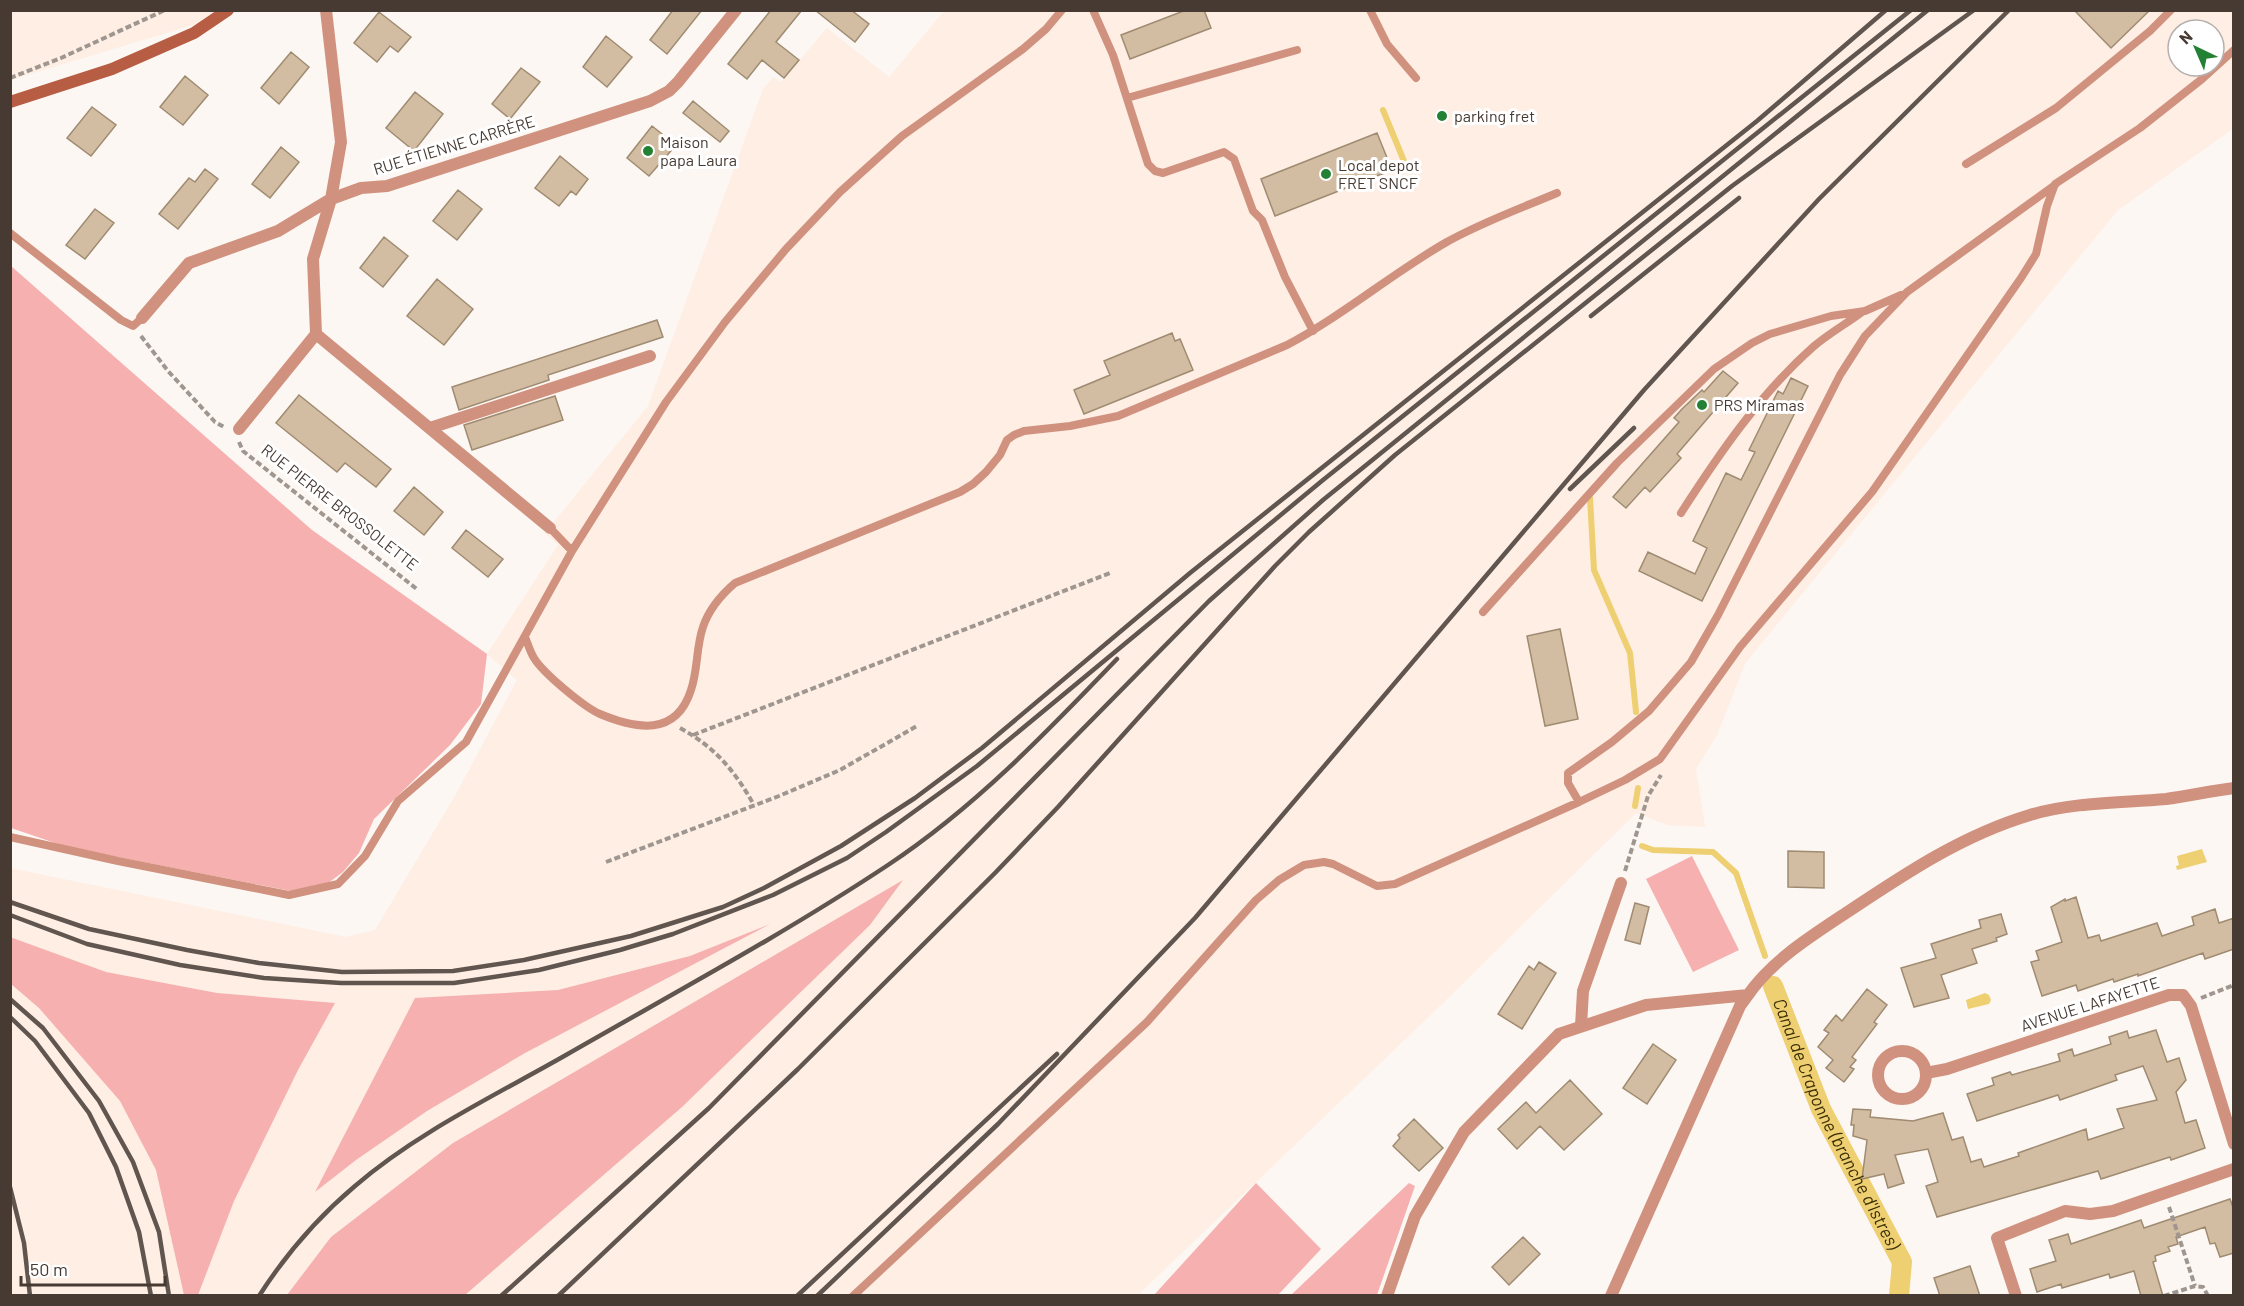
<svg xmlns="http://www.w3.org/2000/svg" width="2244" height="1306" font-family="Barlow,sans-serif">
	<style>
		.built { fill: #feeee4; fill-rule: evenodd }
		.green { fill: #f5b0af }
		.water { fill: #eecf71 }
		.lines { fill: none; stroke-linecap: round; stroke-linejoin: round }
		.stream { stroke: #eecf71; stroke-width: 6 }
		.canal { stroke: #eecf71; stroke-width: 20 }
		.building { fill: #d2bda2; stroke: #9f8b71; stroke-width: 1.5 }
		.path { stroke: #9f9690; stroke-width: 4; stroke-dasharray: 6 3; stroke-linecap: butt }
		.service { stroke: #d0927f; stroke-width: 8 }
		.minor { stroke: #d0927f; stroke-width: 12 }
		.secondary { stroke: #b65d43; stroke-width: 12 }
		.rail { stroke: #61564f; stroke-width: 4.5 }
		.poi-dot { fill: #238133; stroke: #fff; stroke-width: 2 }
		.labels { text-anchor: middle; stroke-width: 6; stroke-linejoin: round; paint-order: stroke }
		.poi-label { font-size: 16px; fill: #463a32; stroke: #fff; text-anchor: start }
		.street-label { font-size: 16px; fill: #463a32; stroke: #fff }
		.water-label { font-size: 18px; font-style: italic; fill: #3d3006; stroke: #fff }
	</style>
	<rect width="100%" height="100%" fill="#fdf7f3"/>
	<path class="built" d="M11,11h228l-228,69z
		M944,11h1289v118l-115,81 -372,452 -29,73 -21,34 9,58 -38,-2 -31,-12 -195,192 -303,290h-1127l-1,-427 336,69 29,-7 81,-136 61,-114 -30,-26 71,-109 -13,-12 103,-127 115,-317 10,-12 8,5 46,-54 62,49zM2178,30h36v36h-36z"/>
	<path class="green" d="M11,266l301,264 175,124 -6,50 -31,41 -76,74 -15,34 -16,19 -23,17 -29,2 -224,-44 -56,-19z
		M1692,856l47,94 -46,22 -47,-93z
		M903,880l-33,45 -188,182 -217,188h-178l44,-58 122,-94z
		M770,924l-245,129 -98,58 -71,49 -41,32 100,-194 143,-8 132,-34z
		M10,937l96,35 111,21 118,10 -37,67 -64,131 -36,94h-14l-28,-125 -36,-69 -81,-93 -28,-24z
		M1256,1183l65,66 -43,46h-124z
		M1409,1183l6,3 -38,109h-86z"/>
	<path class="water" d="M2202,849l5,13 -30,8 -1,-4 3,-1 -2,-9z
		M1985,993l4,2 2,5 -2,4 -21,5 -2,-9z"/>
	<g class="lines">
		<path class="stream" d="M1383,110l23,56
			M1590,498l4,72 36,83 6,59
			M1635,806l3,-18
			M1642,846l11,4 60,2 23,21 29,83"/>
		<path class="canal" id="s1" d="M1773,986l48,123 81,153 -3,34"/>
	</g>
	<path class="building" d="M673,10h29l-35,44 -17,-14z
		M771,10h31l-26,32 23,18 -15,18 -22,-18 -15,19 -19,-15z
		M815,10h36l18,14 -14,18z
		M1186,10h18l7,18 -81,31 -9,-24z
		M2074,10h76l-39,38z
		M379,12l32,25 -13,15 -8,-6 -13,16 -23,-19z
		M606,36l26,21 -25,30 -24,-20z
		M291,52l18,15 -30,37 -18,-16z
		M521,68l19,14 -30,37 -18,-15z
		M185,76l23,19 -25,30 -23,-18z
		M415,92l28,22 -29,37 -28,-23z
		M693,101l36,30 -9,11 -37,-29z
		M92,107l24,18 -25,31 -24,-18z
		M652,126l24,19 -27,31 -22,-18z
		M1377,133l15,37 -117,46 -14,-37z
		M281,147l18,15 -29,36 -18,-14z
		M560,156l28,23 -12,16 -5,-4 -12,15 -24,-18z
		M205,169l13,10 -40,50 -19,-15 30,-36 6,4z
		M458,190l24,19 -25,31 -24,-19z
		M95,209l19,14 -29,36 -19,-14z
		M384,237l24,19 -25,31 -23,-19z
		M437,279l36,30 -29,36 -37,-29z
		M657,320l6,17 -115,38 1,5 -90,30 -7,-23z
		M1172,333l3,8 5,-2 13,31 -109,44 -10,-24 36,-15 -6,-14z
		M1723,371l15,12 -61,71 4,4 -31,34 -5,-5 -19,21 -13,-11 66,-75 -5,-4 8,-9 20,-19 2,2z
		M1791,378l17,8 -106,215 -63,-30 9,-19 47,22 12,-26 -14,-7 33,-68 15,7 14,-28 -6,-2 29,-59 5,3z
		M299,395l92,74 -15,18 -31,-24 -8,9 -61,-49z
		M555,396l8,24 -91,30 -8,-25z
		M414,487l29,25 -19,23 -30,-24z
		M466,530l37,29 -15,18 -36,-29z
		M1560,629l18,90 -33,7 -18,-90z
		M1788,851l36,1v36l-36,-1z
		M2076,897l12,41 11,-3 2,6 56,-18 5,13 32,-11 -2,-8 23,-8 4,14 15,-5v31l-29,10 -2,-6 -65,23v-2l-24,8 -1,-3 -35,12 -2,-6 -34,11 -11,-34 8,-2 -3,-9 26,-9 -11,-35 14,-8v2z
		M1635,903l14,4 -9,37 -15,-4z
		M2001,914l6,20 -11,4 1,3 -25,8 5,14 -36,12 8,23 -35,9 -13,-39 35,-10 -5,-14 50,-16 -2,-8z
		M1539,962l17,11 -34,56 -24,-15 31,-48 5,4z
		M1867,989l20,16 -13,17 3,2 -25,33 4,3 -6,7 4,2 -10,13 -18,-14 7,-8 -15,-13 11,-14 -5,-3 12,-15 6,6z
		M2156,1030l11,32 12,-4 7,22 -10,12 9,31 11,-3 9,28 -34,12 -1,-3 -69,22 -3,-8 -161,46 -11,-31 12,-4 -10,-33 -33,6 9,28 -16,5 -4,-14 -22,5 5,-39 -14,-4 1,-11h-3l2,-16 18,1 -1,7 43,4 30,-8 9,27 11,-3 8,25 10,-3 3,8 35,-11 -1,-3 68,-24 2,11 36,-12 -7,-19 40,-9 -14,-34 -28,9 2,5 -57,20 -2,-5 -81,26 -10,-27 27,-9 -2,-7 18,-6 2,3 48,-14 -2,-7 14,-5 2,7 37,-12 -2,-7 18,-6 2,7z
		M1653,1044l23,16 -29,44 -24,-16z
		M1570,1080l32,34 -38,36 -24,-24 -23,23 -19,-20 28,-27 10,11z
		M1414,1119l29,29 -24,23 -26,-25 7,-8 -2,-3z
		M2230,1199l4,11v43l-14,4 -5,-14 -5,1 -5,-17 -29,10 2,7 -10,3 2,4 -15,5 1,5 -3,1 10,34h-22l-7,-25 -24,7 -1,-4 -47,14 -1,-4 -24,8 -7,-23 26,-8 -7,-21 19,-6 3,10 70,-24 3,8z
		M1523,1237l17,17 -31,31 -17,-18z
		M1970,1266l10,30h-40l-6,-18z"/>
	<g class="lines">
		<path class="path" d="M10,78l51,-20 104,-48
			M141,336l27,35 47,51 9,5
			M239,442l4,9 175,139
			M680,728c36,20 54,42 74,77
			M693,735l417,-162
			M606,862l173,-66 61,-26 77,-44
			M1625,871l23,-75 13,-21
			M2201,998l33,-13
			M2169,1207l26,79
			M2164,1296l31,-10 8,1 5,9"/>
		<path class="service" d="M1093,10l20,45 35,109 7,7 8,2 61,-21 10,7 19,52 9,9 23,57 28,54
			M1370,10l17,34 29,34
			M1127,98l170,-48
			M1966,164l90,-56 94,-77 21,-21
			M10,233l111,87 12,6 9,-8
			M1681,513c38,-59 79,-119 132,-166 15,-13 33,-23 49,-35
			M550,528l22,23
			M1483,612l134,-149 97,-94 38,-26 18,-9 61,-18 34,-5 36,-16
			M525,637c3,7 5,15 9,21 9,15 50,49 66,56 36,15 76,23 91,-24 7,-20 5,-43 12,-63 6,-18 18,-32 32,-44l225,-91 13,-8 13,-12 14,-17 7,-15 7,-5 10,-4 46,-5 48,-10 169,-71c55,-29 103,-70 158,-102 35,-20 74,-34 112,-50
			M1579,802l-11,-19v-10l44,-31 37,-31 42,-49 27,-47 122,-240 25,-39 42,-44 148,-107
			M10,837l108,24 171,34 49,-11 27,-28 33,-55 68,-59 106,-191 94,-149 59,-80 61,-73 54,-57 62,-56 121,-87 23,-20 16,-19
			M853,1296l294,-274 109,-122 23,-20 25,-15 20,-3 9,2 44,22 18,-2 184,-82 46,-22 35,-21 80,-112 132,-155 149,-214 15,-24 11,-48 8,-22 85,-56 62,-49 32,-29"/>
		<path class="minor" d="M142,318l47,-55 89,-32 53,-32 30,-11 26,-2 263,-85 19,-10 9,-9 58,-72
			M316,334l234,194
			M430,428l220,-72
			M239,429l77,-95 -3,-75 18,-60 10,-57 -15,-132
			M1581,1026l2,-35 38,-108
			M1878 1075a24 24 0 1 1 48 0a24 24 0 1 1-48 0Z
			M1926,1073l21,-4 222,-74h14l8,11 43,138
			M1387,1296l28,-80 49,-84 95,-98 87,-29 102,-10c24,-35 65,-60 101,-84 57,-38 114,-76 181,-96 43,-13 91,-12 136,-16 22,-3 45,-8 68,-11
			M1611,1296l129,-290 8,-11
			M2016,1296l-19,-58 68,-27 25,3 23,-3 121,-42"/>
		<path class="secondary" d="M10,102l102,-33 82,-36 34,-23"/>
		<path class="rail" d="M1591,316l148,-118
			M1570,489l64,-61
			M10,902l79,27 98,21 72,13 83,9 111,-1 71,-11 107,-24 92,-29 41,-19 77,-42 74,-48 67,-50 208,-175 567,-452 129,-111
			M10,915l77,29 93,21 84,13 77,5h113l85,-13 81,-20 53,-16 100,-39 74,-37 39,-26 91,-66 346,-286 588,-470
			M10,999l33,29 56,73 34,61 26,70 10,64
			M10,1017l25,24 54,72 27,54 23,65 12,64
			M10,1187l14,56 6,53
			M259,1296c27,-42 58,-78 96,-110 61,-53 141,-91 211,-131 108,-62 218,-121 322,-190 86,-57 157,-131 229,-206
			M501,1296l208,-188 500,-507 114,-101 605,-490
			M558,1296l240,-227 197,-196 63,-66 217,-241 34,-34 86,-77 337,-269 242,-176
			M797,1296l260,-242
			M817,1296l181,-172 197,-206 449,-528 175,-191 190,-189"/>
	</g>
	<g class="poi-dot">
		<circle cx="1442" cy="116" r="6"/>
		<circle cx="648" cy="151" r="6"/>
		<circle cx="1326" cy="174" r="6"/>
		<circle cx="1702" cy="405" r="6"/>
	</g>
	<g class="labels">
		<g class="poi-label">
			<text x="1454" y="122">parking fret</text>
			<text x="660" y="148">Maison<tspan x="660" dy="18">papa Laura</tspan></text>
			<text x="1338" y="171">Local depot<tspan x="1338" dy="18">FRET SNCF</tspan></text>
			<text x="1714" y="411">PRS Miramas</text>
		</g>
		<g class="street-label">
			<text transform="translate(454 145) rotate(-17)" y="6">RUE ÉTIENNE CARRÈRE</text>
			<text transform="translate(340 507) rotate(38)" y="6">RUE PIERRE BROSSOLETTE</text>
			<text transform="translate(2090 1004) rotate(-18)" y="6">AVENUE LAFAYETTE</text>
		</g>
		<g class="water-label">
			<text dy="6" stroke="none"><textPath href="#s1" startOffset="152">Canal de Craponne (branche d'Istres)</textPath></text>
		</g>
	</g>
	<rect width="2244" height="1306" fill="none" stroke="#463a32" stroke-width="24"/>
	<g transform="translate(2196 48) rotate(316)"><circle r="28" fill="#ffffff" stroke="#b5b0ad" stroke-width="1.5"/>
	<path d="M0-4.5L10 22L0 15L-10 22Z" fill="#238133"/>
	<text y="-9" font-size="16" font-weight="bold" text-anchor="middle" fill="#463a32">N</text>
	</g>
	<path d="M21 1276v9h144v-9" fill="none" stroke="#463a32" stroke-width="3"/>
	<text x="30" y="1276" font-size="18" fill="#463a32" stroke="#ffffff" stroke-width="4.5" paint-order="stroke">50 m</text>
</svg>
